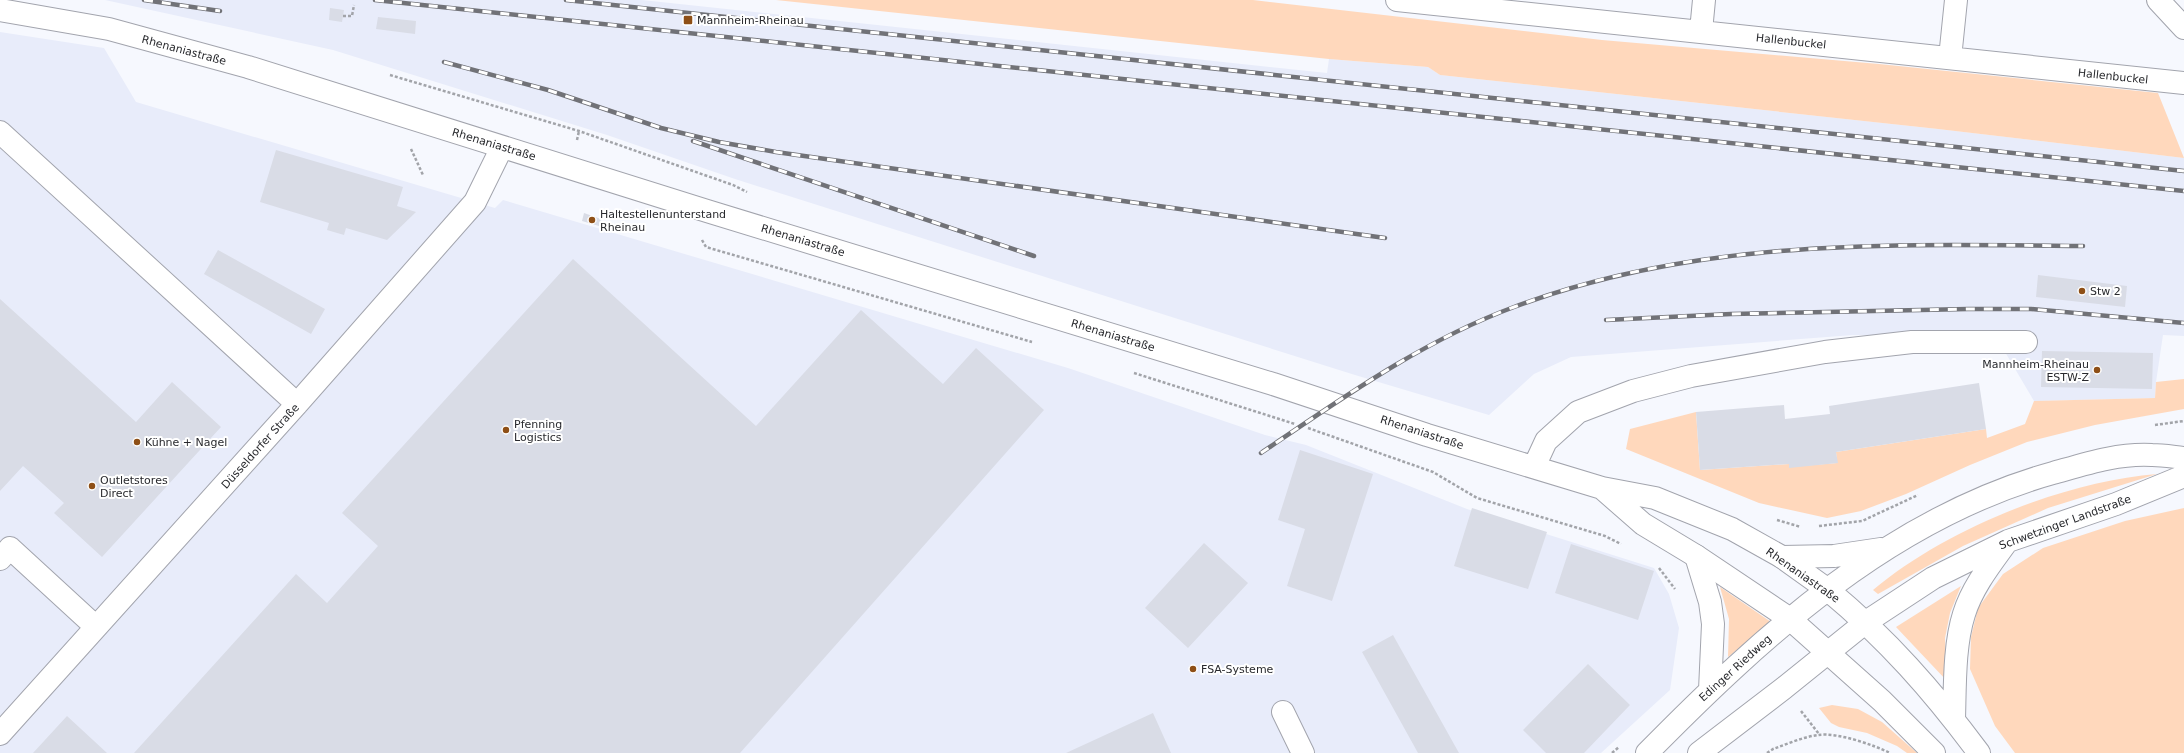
<svg xmlns="http://www.w3.org/2000/svg" width="2184" height="753" font-family="'DejaVu Sans',sans-serif">
	<style>
		.built { fill: #e8ecfa }
		.green { fill: #ffd8bc }
		.building { fill: #d9dce6 }
		.lines { fill: none; stroke-linecap: round; stroke-linejoin: round }
		.minor-casing { stroke: #a2a4ad; stroke-width: 24 }
		.major-casing { stroke: #a2a4ad; stroke-width: 24 }
		.highway-casing { stroke: #a2a4ad; stroke-width: 24 }
		.path { stroke: #a2a4a9; stroke-width: 2.5; stroke-dasharray: 3 2; stroke-linecap: butt }
		.minor { stroke: #fff; stroke-width: 22 }
		.major { stroke: #fff; stroke-width: 22 }
		.highway { stroke: #fff; stroke-width: 22 }
		.rail-casing { stroke: #717277; stroke-width: 4.5 }
		.rail { stroke: #fff; stroke-width: 3; stroke-dasharray: 9; stroke-linecap: butt }
		.poi-dot { fill: #8e4f16; stroke: #fff; stroke-width: 1.5 }
		.labels { text-anchor: middle; stroke-width: 4; stroke-linejoin: round; paint-order: stroke }
		.poi-label { font-size: 11px; fill: #28292d; stroke: #fff; text-anchor: start }
		.street-label { font-size: 11px; fill: #28292d; stroke: #fff }
	</style>
	<rect width="100%" height="100%" fill="#f6f8fe"/>
	<path class="built" d="M105,0h537l685,73 2,-14 99,8 12,8 498,54 246,29v178l-21,-1 -7,47 -1,16 -121,3 -39,-66h-142l-282,22 -37,17 -45,41 -134,-40 -620,-196 -128,-44 -274,-85z
		M0,32l104,16 32,54 359,106 8,-8 565,168 197,67 41,10 161,64 187,59 15,26 10,34 -9,62 -69,63h-1601z"/>
	<path class="green" d="M776,0h477l349,40 277,24 279,29 26,65 -246,-29 -498,-54 -12,-8 -99,-8z
		M2184,379v30l-89,16 -68,17 -57,23 -64,29 -45,17 -34,7 -68,-15 -133,-54 4,-20 66,-17 4,58 89,-6v3l48,-4 -1,-11 150,-23 1,9 38,-14 9,-23 121,-3 1,-16z
		M2157,474l-109,34 -85,38 -85,48 -5,-4c73,-61 189,-108 284,-116z
		M2184,508v245h-169l-20,-27 -25,-57 1,-32 7,-29 25,-34 40,-26 82,-27z
		M1961,586l-11,27 -5,25 2,43 -51,-54z
		M1720,587l51,35 -43,35 1,-38z
		M1832,705l26,4 24,13 35,31h-10l-10,-7 -30,-13 -28,-6 -8,-4 -12,-15z"/>
	<path class="building" d="M330,8l14,2 -2,12 -13,-2z
		M378,17l38,4 -1,13 -39,-5z
		M276,150l127,37 -6,19 19,6 -29,28 -41,-12 -2,7 -17,-5 2,-7 -69,-21z
		M584,213l17,6 -2,7 -17,-5z
		M218,250l107,59 -14,25 -107,-60z
		M573,259l183,167 105,-116 82,74 33,-36 68,62 -304,343h-606l162,-179 31,29 51,-57 -36,-33z
		M2038,275l89,11 -2,21 -89,-10z
		M0,299l136,123 36,-40 49,45 -119,130 -48,-44 10,-10 -41,-37 -23,25z
		M2042,351l111,2 -1,36 -111,-2z
		M1979,383l7,46 -150,23 2,11 -49,5v-4l-89,6 -4,-58 88,-7 1,14 45,-5 -1,-8z
		M1300,450l73,24 -41,127 -45,-15 18,-57 -27,-9z
		M1472,508l75,24 -19,57 -74,-23z
		M1204,543l44,40 -60,65 -43,-40z
		M1571,544l83,27 -16,49 -83,-27z
		M1393,635l66,118h-41l-56,-101z
		M1588,664l42,41 -46,48h-38l-23,-23z
		M1153,713l18,40h-105z
		M67,716l40,37h-74z"/>
	<g class="lines">
		<g class="minor-casing">
			<path id="minor" d="M1397,0l787,83
				M0,10l109,19 139,38 459,144 566,173 154,51 175,53 53,10 77,31 50,28 46,33
				M1701,31l3,-31
				M1950,58l6,-58
				M0,132l297,272
				M1534,467l12,-26 32,-29 55,-21 58,-15 134,-24 87,-10h114
				M1603,489l40,35 53,32 94,63
				M0,559l10,-11 86,79
				M1283,712l20,41
				M0,734l297,-330 178,-202 27,-55"/>
		</g>
		<g class="major-casing">
			<path id="major" d="M1696,556l14,46 3,22 -3,66
				M1782,557l52,-1 47,-7
				M1828,590c59,49 105,101 151,163
				M1790,619l92,82 52,52
				M1954,719c1,-32 0,-74 10,-105 8,-26 26,-49 42,-71
				M1647,753c116,-118 244,-235 406,-280 32,-9 65,-20 99,-18 11,0 22,2 32,3
				M1699,753l85,-65 82,-66 67,-44 75,-37 108,-37 68,-28"/>
		</g>
		<g class="highway-casing">
			<path id="highway" d="M2158,0l26,28"/>
		</g>
		<path class="path" d="M343,16h9l2,-11
			M390,75l189,56 154,54 14,7
			M577,140l2,-9
			M411,149l12,26
			M702,240l4,7 326,95
			M1134,373l161,51
			M2155,425l29,-4
			M1308,428l125,44 44,26 128,38 16,8
			M1777,520l24,7
			M1819,526l43,-5 56,-26
			M1659,568l16,21
			M1801,711l18,23
			M1612,753l7,-6
			M1767,753l6,-4c14,-5 30,-12 45,-14 19,-3 56,10 72,18"/>
		<use href="#minor" class="minor"/>
		<use href="#major" class="major"/>
		<use href="#highway" class="highway"/>
		<g class="rail-casing">
			<path id="rail" d="M144,0l76,11
				M375,0l1809,191
				M566,0l1618,171
				M444,62l104,28 113,38 58,14 57,10 609,86
				M693,141l341,115
				M1606,320l125,-6 237,-5h63l153,14
				M1261,453c80,-54 161,-112 253,-146 184,-69 375,-63 569,-61"/>
		</g>
		<use href="#rail" class="rail"/>
	</g>
	<g class="poi-dot">
		<rect x="683" y="15" width="10" height="10" rx="2"/>
		<circle cx="592" cy="220" r="4"/>
		<circle cx="2082" cy="291" r="4"/>
		<circle cx="2097" cy="370" r="4"/>
		<circle cx="506" cy="430" r="4"/>
		<circle cx="137" cy="442" r="4"/>
		<circle cx="92" cy="486" r="4"/>
		<circle cx="1193" cy="669" r="4"/>
	</g>
	<g class="labels">
		<g class="poi-label">
			<text x="697" y="24">Mannheim-Rheinau</text>
			<text x="600" y="218">Haltestellenunterstand<tspan x="600" dy="13">Rheinau</tspan></text>
			<text x="2090" y="295">Stw 2</text>
			<text x="2089" y="368" text-anchor="end">Mannheim-Rheinau<tspan x="2089" dy="13">ESTW-Z</tspan></text>
			<text x="514" y="428">Pfenning<tspan x="514" dy="13">Logistics</tspan></text>
			<text x="145" y="446">Kühne + Nagel</text>
			<text x="100" y="484">Outletstores<tspan x="100" dy="13">Direct</tspan></text>
			<text x="1201" y="673">FSA-Systeme</text>
		</g>
		<g class="street-label">
			<text transform="translate(1791 41) rotate(6)" y="4">Hallenbuckel</text>
			<text transform="translate(184 50) rotate(15)" y="4">Rhenaniastraße</text>
			<text transform="translate(2113 76) rotate(6)" y="4">Hallenbuckel</text>
			<text transform="translate(494 144) rotate(17)" y="4">Rhenaniastraße</text>
			<text transform="translate(803 240) rotate(17)" y="4">Rhenaniastraße</text>
			<text transform="translate(1113 335) rotate(17)" y="4">Rhenaniastraße</text>
			<text transform="translate(1422 432) rotate(18)" y="4">Rhenaniastraße</text>
			<text transform="translate(260 446) rotate(-48)" y="4">Düsseldorfer Straße</text>
			<text transform="translate(2065 522) rotate(-20)" y="4">Schwetzinger Landstraße</text>
			<text transform="translate(1803 575) rotate(35)" y="4">Rhenaniastraße</text>
			<text transform="translate(1735 668) rotate(-42)" y="4">Edinger Riedweg</text>
		</g>
	</g>
</svg>
